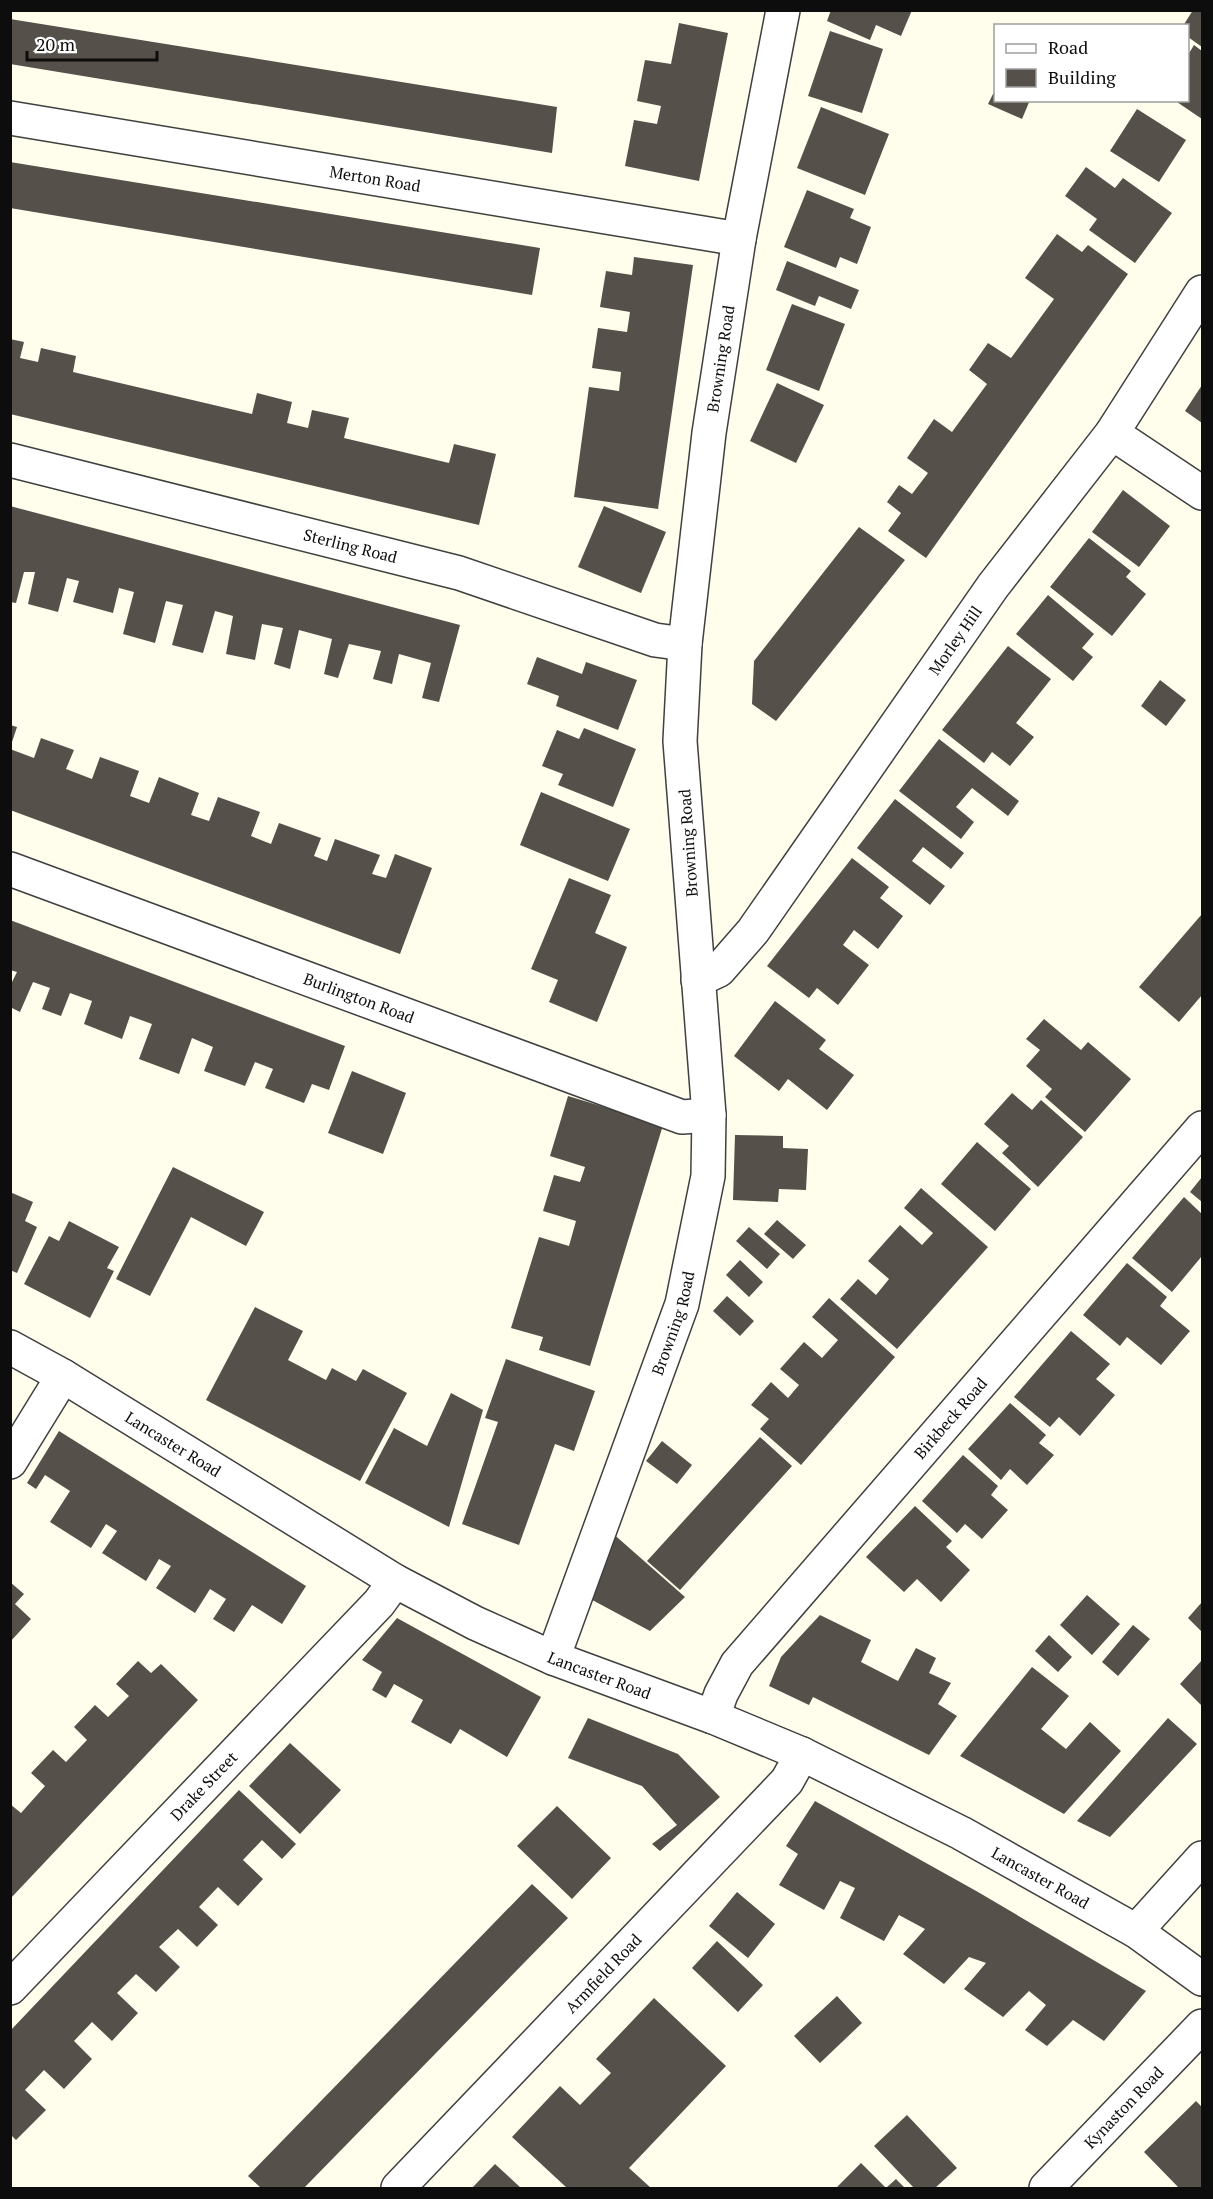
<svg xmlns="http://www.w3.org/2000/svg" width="1213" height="2199" font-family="'PT Serif',serif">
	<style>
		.building { fill: #555049 }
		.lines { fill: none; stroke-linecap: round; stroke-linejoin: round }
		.minor-casing { stroke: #404040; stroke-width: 36 }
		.tertiary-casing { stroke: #404040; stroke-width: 36 }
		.minor { stroke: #fff; stroke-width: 33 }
		.tertiary { stroke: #fff; stroke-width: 33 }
		.labels { text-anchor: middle; stroke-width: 6; stroke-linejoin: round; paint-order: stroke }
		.street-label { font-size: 16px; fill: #0d0d0d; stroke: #fff }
	</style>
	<rect width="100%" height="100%" fill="#fffeed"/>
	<path class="building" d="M831,10h81l-11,26 -25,-11 -6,15 -43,-19z
		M1193,10h9v37l-14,-10v-11h-5z
		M10,19l547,88 -5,46 -542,-89z
		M679,23l49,10 -29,148 -74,-15 9,-46 23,4 4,-18 -24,-5 8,-41 26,4z
		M830,31l53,18 -21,64 -54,-17z
		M1194,45l8,6v68l-28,-19h14v-45z
		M996,88v12h34l-8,19 -34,-15z
		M821,107l68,27 -24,61 -68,-27z
		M1137,109l49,31 -27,42 -49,-31z
		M10,162l530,86 -8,47 -522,-87z
		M1086,167l29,21 8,-10 49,35 -37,50 -46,-33 8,-11 -32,-23z
		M807,190l47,19 -4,9 21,9 -14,37 -17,-7 -4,11 -52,-21z
		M1057,234l25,18 6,-7 40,29 -202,284 -38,-27 13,-18 -14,-11 12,-17 13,9 16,-21 -21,-15 27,-39 18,13 35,-48 -18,-14 19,-27 23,15 43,-59 -29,-21z
		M634,257l59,8 -35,244 -84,-12 15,-110 30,4 2,-19 -29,-4 6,-40 29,4 3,-20 -30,-5 6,-36 26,4z
		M787,261l72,29 -8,19 -32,-13 -4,10 -39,-16z
		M792,304l53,20 -26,67 -53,-21z
		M10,339l14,3 -4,16 18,4 3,-14 35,8 -3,16 179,42 5,-21 35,9 -5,21 21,5 4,-18 37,8 -5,20 105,25 5,-19 42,10 -17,71 -469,-111z
		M777,383l47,22 -28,58 -46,-22z
		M1202,385v38l-17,-12z
		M1123,490l47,36 -31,41 -47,-35z
		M10,506l450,119 -21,77 -17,-4 9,-35 -32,-9 -7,30 -19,-5 8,-28 -32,-7 -11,34 -14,-4 8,-35 -33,-9 -9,39 -16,-5 9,-36 -21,-4 -7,36 -29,-6 7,-38 -18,-5 -12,42 -31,-8 11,-40 -17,-4 -11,42 -32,-9 11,-42 -15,-4 -6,25 -40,-11 6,-21 -12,-3 -9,34 -30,-8 7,-32h-11l-8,31 -6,-1z
		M604,506l62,26 -25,61 -63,-26z
		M859,527l46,33 -129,161 -24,-17 2,-43z
		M1089,538l42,33 -5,6 20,17 -34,42 -62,-49z
		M1048,595l46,39 -12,14 11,9 -20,24 -57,-47z
		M1008,646l43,33 -35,44 18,14 -24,29 -18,-14 -8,11 -42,-33z
		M537,657l45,17 4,-12 51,18 -19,50 -62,-24 3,-10 -32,-12z
		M1160,680l26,20 -20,26 -25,-20z
		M10,725l7,2 -6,18h-1z
		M584,728l52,21 -23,58 -55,-22 5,-11 -21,-8 15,-36 22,9z
		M41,738l33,12 -8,19 26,10 8,-22 39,14 -9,25 19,7 10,-26 40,16 -8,22 18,6 9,-24 42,15 -9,24 20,8 8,-21 42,15 -7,18 13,5 8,-22 45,16 -8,19 14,4 9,-24 37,14 -32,86 -390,-144v-61l24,9z
		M939,739l80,62 -11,15 -36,-28 -16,19 18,15 -13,17 -62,-48z
		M541,792l89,37 -22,52 -88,-36z
		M895,799l69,54 -13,16 -28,-22 -11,14 33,25 -15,19 -73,-57z
		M852,858l37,29 -9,11 23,18 -25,33 -24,-19 -11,15 26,20 -31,40 -21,-17 -8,10 -42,-32z
		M569,878l42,17 -16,38 32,14 -30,75 -48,-20 9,-22 -27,-11z
		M1202,914v81l-23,27 -40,-35z
		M10,920l335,126 -16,44 -17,-6 -8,19 -39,-15 8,-19 -18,-7 -10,24 -41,-15 9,-24 -21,-9 -13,36 -40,-15 13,-35 -22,-8 -8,23 -38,-15 8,-23 -22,-8 -9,23 -19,-7 8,-21 -17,-6 -13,30 -10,-5v-21l7,-14 -7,-2z
		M775,1001l51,39 -7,9 35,26 -27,35 -39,-31 -9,12 -45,-35z
		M1044,1019l37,31 7,-8 43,37 -46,53 -40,-35 7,-8 -26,-23 14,-16 -14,-11z
		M352,1071l54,22 -23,61 -55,-21z
		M1012,1093l20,17 9,-10 42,37 -45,50 -36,-34 7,-7 -25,-22z
		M568,1096l95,29 -73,241 -51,-16 4,-13 -32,-9 28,-91 30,9 7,-25 -33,-10 11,-36 26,7 5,-15 -35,-11z
		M735,1135l48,1v12l25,1 -2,41 -27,-1 -1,13 -45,-2z
		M977,1142l54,47 -36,42 -54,-47z
		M173,1167l91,45 -18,34 -55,-29 -41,79 -34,-17z
		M1202,1177v25l-12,-10z
		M921,1188l67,59 -91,102 -57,-50 18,-20 18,16 13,-16 -21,-18 32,-36 22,20 11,-12 -29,-25z
		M10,1192l23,10 -8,19 12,6 -20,46 -7,-3z
		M1184,1197l18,17v42l-30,36 -40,-34z
		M777,1220l29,25 -13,14 -29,-25z
		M69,1221l50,26 -12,21 7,3 -24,47 -66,-34 25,-48 10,5z
		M749,1227l31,27 -13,15 -31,-28z
		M740,1260l23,22 -14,15 -23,-22z
		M1127,1263l40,34 -7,9 30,25 -29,34 -34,-28 -7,9 -37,-31z
		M727,1296l27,25 -14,15 -27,-25z
		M829,1298l66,59 -94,108 -41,-36 9,-10 -18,-14 20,-23 17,16 11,-13 -19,-16 24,-27 18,16 16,-18 -26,-23z
		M255,1307l48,24 -15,29 38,20 6,-12 24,13 7,-12 44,24 -47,88 -154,-81z
		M1071,1331l39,33 -14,15 19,16 -35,41 -21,-19 -9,10 -36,-30z
		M506,1359l89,32 -21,60 -19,-7 -36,101 -57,-21 36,-102 -13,-4z
		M451,1393l32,17 -34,117 -84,-44 29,-55 33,18z
		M1010,1403l36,32 -7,8 15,12 -27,30 -17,-16 -9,11 -33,-31z
		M59,1431l247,155 -24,38 -30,-19 -18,27 -21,-13 13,-20 -16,-10 -15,24 -39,-25 15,-22 -12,-7 -13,22 -44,-28 15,-22 -11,-7 -15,24 -41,-26 20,-31 -25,-16 -9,14 -9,-6z
		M760,1437l32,29 -112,124 -33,-29z
		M662,1441l30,24 -15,19 -31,-23z
		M963,1455l35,31 -7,9 17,15 -26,29 -17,-15 -8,9 -35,-32z
		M915,1506l37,35 -6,6 24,23 -29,32 -24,-23 -13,13 -38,-35z
		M610,1531l75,66 -35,34 -67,-36z
		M10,1582l14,12 -9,10 16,15 -21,23z
		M1087,1595l33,29 -28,31 -32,-30z
		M1202,1602v30l-14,-14z
		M820,1615l51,25 -10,22 37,19 18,-33 20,10 -7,15 22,10 -13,21 19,12 -28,39 -116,-58 -4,8 -40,-19 12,-29z
		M397,1618l144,79 -34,60 -47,-28 -9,15 -40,-22 12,-22 -29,-16 -8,14 -14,-8 10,-18 -20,-12z
		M1133,1625l17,14 -32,37 -16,-14z
		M1049,1635l23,22 -14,15 -23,-21z
		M1202,1660v46l-22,-22z
		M138,1661l13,12 10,-9 37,36 -188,199v-95l11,9 24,-27 -14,-13 22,-23 13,12 21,-22 -13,-13 21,-22 13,12 21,-21 -13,-12z
		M1032,1667l37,29 -28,33 25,20 24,-27 31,29 -57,63 -104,-58z
		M588,1718l90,36 42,43 -60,54 -8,-7 25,-19 -35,-39 -74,-28z
		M1168,1718l29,26 -87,93 -33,-16z
		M290,1743l51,47 -41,44 -51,-48z
		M239,1790l57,54 -14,15 -20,-19 -19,20 20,19 -25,27 -20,-19 -19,20 19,18 -21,22 -19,-18 -19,18 21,20 -24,25 -20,-18 -19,19 21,20 -26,28 -20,-19 -18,19 18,18 -28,30 -20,-19 -19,20 21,20 -30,30 -6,-6v-103z
		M815,1801l163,91 168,99 -42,50 -31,-21 -26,26 -22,-16 21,-25 -17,-14 -26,26 -39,-28 22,-26 -17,-6 -25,27 -41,-30 22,-25 -26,-14 -15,26 -44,-23 15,-30 -15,-7 -16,29 -45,-25 19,-31 -12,-8z
		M557,1806l54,52 -39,41 -55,-53z
		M532,1884l36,34 -264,270h-43l-13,-12z
		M737,1892l38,32 -27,34 -39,-32z
		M717,1941l46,44 -25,27 -46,-44z
		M837,1996l25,27 -42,40 -26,-27z
		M654,1998l72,68 -97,102 22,20h-84l-55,-51 48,-51 20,19 31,-32 -15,-14z
		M1196,2101l6,6v81h-23l-35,-36z
		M907,2115l50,53 -22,20h-21l-40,-42z
		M861,2163l25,25 10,-9 9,9h-69z
		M495,2164l26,24h-49z"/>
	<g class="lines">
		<g class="minor-casing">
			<g id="minor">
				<path id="s1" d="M10,118l729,121"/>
				<path d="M1112,433l90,60"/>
				<path id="s2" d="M10,460l449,113 196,67 30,4"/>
				<path id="s3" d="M10,869l672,248 27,-2"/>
				<path id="s4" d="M698,980l21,-10 34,-39 240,-345 119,-153 90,-141"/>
				<path d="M10,1462l53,-86"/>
				<path id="s5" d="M713,1717l8,-23 16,-30 465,-536"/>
				<path d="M1136,1931l66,-73"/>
				<path id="s6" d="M10,1988l369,-385 16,-22"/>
				<path id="s7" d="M398,2188l389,-407 15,-27"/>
				<path id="s8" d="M1046,2188l156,-162"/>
			</g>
		</g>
		<g class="tertiary-casing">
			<g id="tertiary">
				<path id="s9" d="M10,1347l53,29 332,205 80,42 78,35 160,59 89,37 159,79 175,98 66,48"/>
				<path id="s10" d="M553,1658l129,-354 26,-128 1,-61 -29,-374 5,-97 24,-211 30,-194 44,-229"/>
			</g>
		</g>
		<use href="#minor" class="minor"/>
		<use href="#tertiary" class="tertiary"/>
	</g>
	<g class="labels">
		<g class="street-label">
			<text dy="6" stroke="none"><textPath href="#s1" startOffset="370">Merton Road</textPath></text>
			<text dy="6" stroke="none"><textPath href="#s10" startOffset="1328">Browning Road</textPath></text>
			<text dy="6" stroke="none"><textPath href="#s2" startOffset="351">Sterling Road</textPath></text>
			<text dy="6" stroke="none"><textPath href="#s4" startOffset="429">Morley Hill</textPath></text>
			<text transform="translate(688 843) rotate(-94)" y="6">Browning Road</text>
			<text dy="6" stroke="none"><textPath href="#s3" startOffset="372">Burlington Road</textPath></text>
			<text dy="6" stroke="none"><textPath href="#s10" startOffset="356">Browning Road</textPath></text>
			<text dy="6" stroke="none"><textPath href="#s5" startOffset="384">Birkbeck Road</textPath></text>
			<text dy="6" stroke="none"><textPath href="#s9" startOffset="190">Lancaster Road</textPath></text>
			<text dy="6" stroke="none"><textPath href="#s9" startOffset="676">Lancaster Road</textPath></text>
			<text dy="6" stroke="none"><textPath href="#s6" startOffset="280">Drake Street</textPath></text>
			<text dy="6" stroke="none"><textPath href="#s9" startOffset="1162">Lancaster Road</textPath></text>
			<text dy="6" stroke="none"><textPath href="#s7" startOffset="297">Armfield Road</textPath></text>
			<text dy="6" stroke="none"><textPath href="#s8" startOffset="112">Kynaston Road</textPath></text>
		</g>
	</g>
	<rect width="1213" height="2199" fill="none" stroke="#0d0d0d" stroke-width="24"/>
	<rect x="994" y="24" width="195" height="78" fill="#ffffff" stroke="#9e9e9e" stroke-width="1.5"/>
	<rect x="1006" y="44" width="30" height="9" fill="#ffffff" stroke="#9e9e9e" stroke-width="1.5"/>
	<text x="1048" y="54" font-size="18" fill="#0d0d0d">Road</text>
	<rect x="1006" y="69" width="30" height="18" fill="#555049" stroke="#9e9e9e" stroke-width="1.5"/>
	<text x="1048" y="84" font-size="18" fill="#0d0d0d">Building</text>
	<path d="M27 51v9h130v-9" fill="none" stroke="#0d0d0d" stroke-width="3"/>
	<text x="36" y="51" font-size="18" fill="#0d0d0d" stroke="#ffffff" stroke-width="4.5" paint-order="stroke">20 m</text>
</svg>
